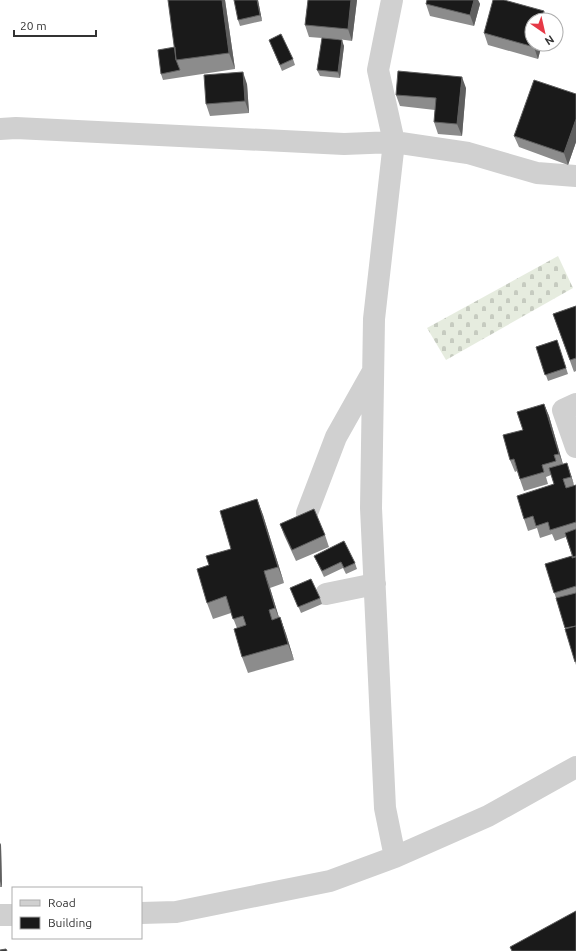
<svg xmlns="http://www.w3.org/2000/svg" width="576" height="951" font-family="Ubuntu,sans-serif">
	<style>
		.cemetery { fill: url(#cemetery-stones) }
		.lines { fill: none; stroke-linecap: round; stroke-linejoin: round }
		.minor { stroke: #d0d0d0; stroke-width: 22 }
		.wall { fill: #8c8c8c }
		.shaded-wall { fill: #5f5f5f }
		.building { fill: #1a1a1a; stroke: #5f5f5f }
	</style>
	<defs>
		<pattern id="cemetery-stones" width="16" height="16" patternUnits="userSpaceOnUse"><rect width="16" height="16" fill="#e6ecdf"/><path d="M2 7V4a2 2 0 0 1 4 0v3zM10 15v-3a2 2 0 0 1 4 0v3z" fill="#c6cbc0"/></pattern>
	</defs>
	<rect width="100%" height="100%" fill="#fff"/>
	<path class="cemetery" d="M558,256l15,32 -127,72 -19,-32z"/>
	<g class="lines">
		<path class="minor" d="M392,0l-14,70 16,72 -20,177 -3,189 14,300 10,49
			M0,129l16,-1 328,16 50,-2 74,11 69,20 39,3
			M576,404l-13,6 13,37
			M307,513l29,-76 36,-64
			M326,594l49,-10
			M141,913l35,-1 154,-31 65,-24 93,-41 88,-49
			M0,915h13"/>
	</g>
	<path class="wall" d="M168,0h57l10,69 -72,11 -2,-6 14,-27z
		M258,0l4,21 -22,5 -2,-6z
		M308,0h49l-5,41 -14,-2 6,7 -4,32 -20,-2 -3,-6 5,-32 -13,-1 -4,-12z
		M427,0h51l2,4 -6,22 -44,-10 -4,-12z
		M484,33l58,11 -4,15 -50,-14z
		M269,40l24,19 2,6 -13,6z
		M247,84l2,29 -39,3 -4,-12z
		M466,88l-4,48 -24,-2 -4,-12 1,-12 -35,-4 -4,-11z
		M576,94v48l-8,23 -49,-18 -5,-11z
		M576,306v65l-2,1 -21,-58z
		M557,340l11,34 -20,7 -12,-34z
		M544,404l5,12 14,48 8,11 3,11 2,-1v180l-20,-67 -11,-34 27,-8 -6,-19 -11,4 -3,-7 -12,4 -3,-10 -9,3 -4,-12 30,-35 -3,-9 -5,2 2,7 -24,7 -7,-20 -2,1 -5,-12 13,-30z
		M257,499l6,16 21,68 -14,5 9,30 1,-1 6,17 8,26 -46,13 -6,-16 -5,-29 -6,-15 -18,6 -6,-16 2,-38 22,-16z
		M280,524l45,11 4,12 -33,14 -12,-26z
		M314,556l41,7 2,6 -11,5 -3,-6 -19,9z
		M293,594l27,4 2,6 -21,9z
		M0,843l1,2 1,42h-2z"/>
	<path class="shaded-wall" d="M222,0h3l10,69 -6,-16z
		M257,0h1l4,21 -2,-6z
		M351,0h6l-5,41 -4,-12z
		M474,0h4l2,4 -6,22 -4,-11z
		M544,11l3,9h-6z
		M342,40l2,6 -4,32 -2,-6z
		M535,44h7l-4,15 -4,-12z
		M243,72l4,12 2,29 -4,-12z
		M462,77l4,11 -4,48 -5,-12z
		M576,119v23l-8,23 -4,-12z
		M544,404l5,12 14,49 -4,-11z
		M567,463l4,12 4,13 -4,-11z
		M257,499l6,16 21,68 -6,-16z
		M264,571l6,17 11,36 -6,-16z
		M280,617l6,17 8,26 -6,-16z
		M0,843l1,2 1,42 -2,-6z"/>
	<path class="building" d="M168,0h54l7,53 -53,7z
		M234,0h23l3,15 -22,5z
		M308,0h43l-3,29 -43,-4z
		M427,0h47l-4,15 -44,-11z
		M493,0h11l40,11 -3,9h-9v24h3l-1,3 -50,-14z
		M281,34l12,25 -13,6 -11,-25z
		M322,38l20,2 -4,32 -21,-2z
		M175,47l1,13 4,10 -19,4 -3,-24z
		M398,71l64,6 -5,47 -23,-2 2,-24 -40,-3z
		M243,72l2,29 -39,3 -2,-29z
		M534,80l42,14v25l-12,34 -50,-17z
		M576,306v52l-6,2 -17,-46z
		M557,340l9,28 -21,7 -9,-28z
		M544,404l15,50 -5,1 2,6 -14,4 2,7 -24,7 -6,-20 -4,1 -7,-25 20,-5 -6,-18z
		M567,463l4,14 -8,2 3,9 10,-3v37l-26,8 -2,-8 -12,4 -3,-10 -9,3 -7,-23 37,-12 -5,-16z
		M257,499l21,68 -14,4 11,37 -6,2 3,10 8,-3 8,27 -46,13 -8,-28 12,-4 -3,-9 -10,3 -7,-23 -19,7 -10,-34 12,-4 -3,-9 25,-7 -11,-38z
		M314,509l11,26 -33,15 -12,-26z
		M576,529v27l-3,1 -8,-24z
		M344,541l11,22 -11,5 -3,-6 -19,9 -8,-15z
		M572,556v2l4,-1v29l-22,7 -9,-29z
		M311,579l9,19 -22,9 -8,-19z
		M576,593v33l-11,2 -9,-30z
		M576,626v35l-1,1 -10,-33z
		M576,911v40h-64l-2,-4z
		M6,949l1,2h-7v-1z"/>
	<rect x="12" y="887" width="130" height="52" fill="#ffffff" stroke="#adadad"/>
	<rect x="20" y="900" width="20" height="6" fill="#d0d0d0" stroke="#adadad"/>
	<text x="48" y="907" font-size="12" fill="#333333">Road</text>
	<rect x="20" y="917" width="20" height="12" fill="#1a1a1a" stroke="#adadad"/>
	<text x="48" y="927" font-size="12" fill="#333333">Building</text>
	<g transform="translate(544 32) rotate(146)"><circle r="19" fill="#ffffff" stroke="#adadad"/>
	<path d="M0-3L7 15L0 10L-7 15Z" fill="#e63946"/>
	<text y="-6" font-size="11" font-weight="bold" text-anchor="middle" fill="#333333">N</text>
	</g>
	<path d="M14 30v6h82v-6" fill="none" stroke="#333333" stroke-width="2"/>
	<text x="20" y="30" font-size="12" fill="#333333" stroke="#ffffff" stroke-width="3" paint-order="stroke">20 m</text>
</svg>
